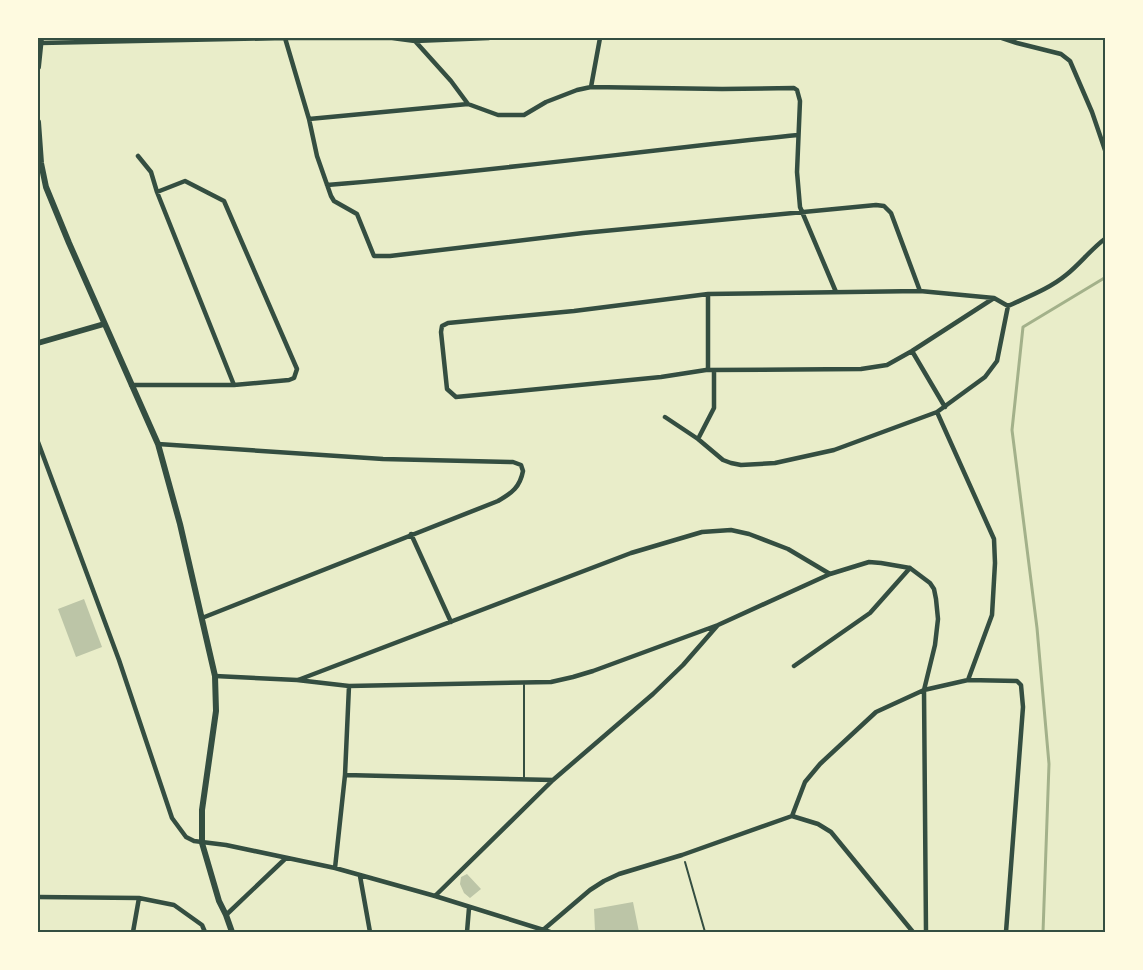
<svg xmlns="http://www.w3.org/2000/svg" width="1143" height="970" font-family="'Sofia Sans Condensed',sans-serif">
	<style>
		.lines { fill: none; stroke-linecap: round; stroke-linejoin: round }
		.stream { stroke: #a3b18a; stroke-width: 3 }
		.building { fill: #bcc5a7 }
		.path { stroke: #344e41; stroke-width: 2 }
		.service { stroke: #344e41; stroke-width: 2 }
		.minor { stroke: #344e41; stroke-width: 4.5 }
		.tertiary { stroke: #344e41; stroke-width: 5.5 }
		.secondary { stroke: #344e41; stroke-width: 6 }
		.neatline { fill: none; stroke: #344e41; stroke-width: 2 }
	</style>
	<rect width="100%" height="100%" fill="#e9edc9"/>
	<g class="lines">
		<path class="stream" d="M1043,932l6,-168 -12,-136 -25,-198 11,-103 83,-50"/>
	</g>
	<path class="building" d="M84,599l18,48 -26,10 -18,-48z
		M467,874l14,15 -11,9 -6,-5 -4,-9 1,-7z
		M633,902l6,30h-39l-5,-1 -1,-22z"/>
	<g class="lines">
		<path class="path" d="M685,862l20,70"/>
		<path class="service" d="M524,777v-92"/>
		<path class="minor" d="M285,38l24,81 8,37 14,40 3,5 23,13 17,42h16l193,-23 293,-28 8,1 7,7 29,78
			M1002,38l15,5 44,11 9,7 22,51 14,41
			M415,41l36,40 17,23 30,11h26l22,-13 31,-12 14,-3 9,-49
			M40,43l245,-5h107l23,3 74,-3
			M591,87l131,2 72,-1 3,2 3,11 -3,71 3,35 36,85
			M309,119l159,-15
			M138,156l13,16 6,20 77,193
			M327,185c158,-13 314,-34 471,-50
			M994,298l-82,53 -25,14 -26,4 -155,1 -45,7 -205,20 -9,-8 -6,-57 1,-6 6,-3 126,-12 134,-17 212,-3 74,7 14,8
			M912,351l33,56
			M708,370v-76
			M131,385h103l55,-5 5,-2 3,-9 -73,-168 -39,-20 -28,11
			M937,412l57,127 1,24 -3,52 -24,65
			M665,417l33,22 25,21 8,3 10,2 34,-2 59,-13 103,-38 48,-35 12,-16 11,-55c19,-9 41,-17 58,-31 14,-11 25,-26 40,-37
			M698,439l16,-31v-38
			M38,442l81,218 53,158 14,19 8,4 32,4 109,23 100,28 115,36
			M158,444l225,15 130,3 8,3 2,6c-3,16 -11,22 -25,30l-296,117
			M411,534l40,88
			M794,666l76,-53 40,-45
			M215,676l82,4 52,6 202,-4 22,-5 20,-6 125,-46 112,-51 39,-12 12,1 29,5 20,15 4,6 2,10 2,20 -3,26 -11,45 2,242
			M298,680l333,-127 71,-21 29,-2 18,4 39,15 42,25
			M345,775l208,5
			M792,816l13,-34 15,-18 56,-52 48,-22 44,-10 49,1 4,4 2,22 -17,225
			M335,868l10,-93 4,-89
			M360,876l10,56
			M435,896l118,-116 100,-86 30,-29 34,-39
			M38,897l101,1 35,7 28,20 3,7
			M226,915l60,-57
			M543,930l47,-40 14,-9 15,-7 63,-19 110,-39 26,8 13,8 82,100
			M133,932l6,-34
			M467,932l2,-24"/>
		<path class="tertiary" d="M38,343l66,-19"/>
		<path class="secondary" d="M38,67l3,-29
			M38,122l3,41 5,24 23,56 89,201 22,80 35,152 1,35 -14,99v33l17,58 7,14 6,17"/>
	</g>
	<rect width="1143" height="970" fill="none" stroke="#fefae0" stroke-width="78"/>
	<rect x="39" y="39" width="1065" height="892" class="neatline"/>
</svg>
